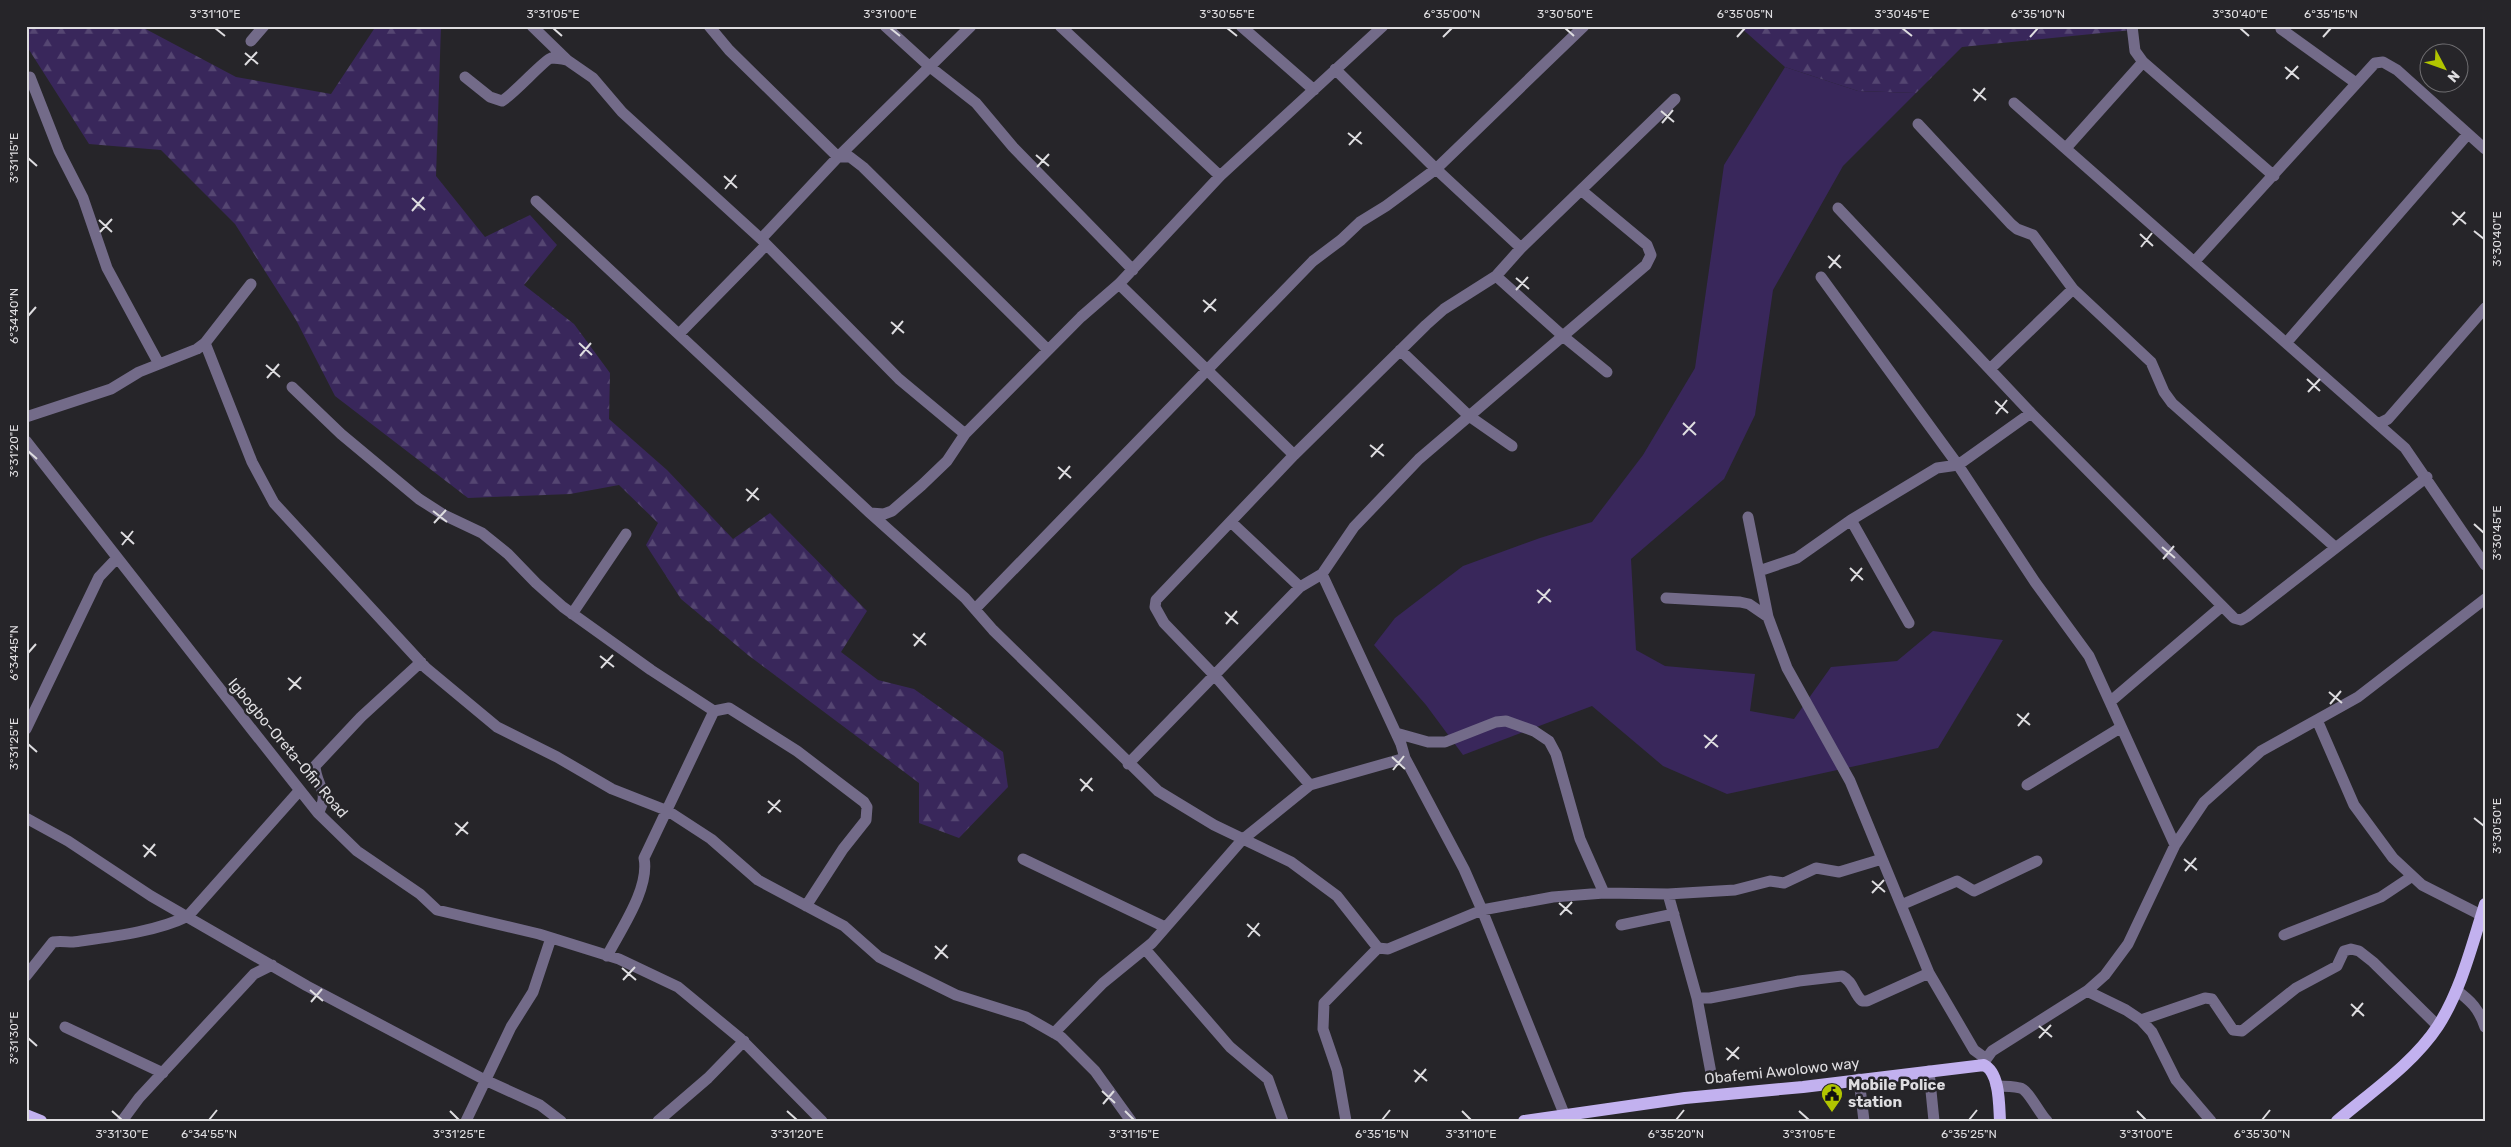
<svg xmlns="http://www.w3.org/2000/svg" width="2511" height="1147" font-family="Rubik,sans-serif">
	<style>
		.green { fill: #39275b }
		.forest { fill: url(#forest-firs) }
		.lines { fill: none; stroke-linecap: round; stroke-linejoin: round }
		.minor { stroke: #736b89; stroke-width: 11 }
		.major { stroke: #c2b1ef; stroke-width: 12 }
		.ticks { fill: none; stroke: #dedde0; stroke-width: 2 }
		.labels { text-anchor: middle; stroke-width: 5; stroke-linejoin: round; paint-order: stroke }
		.street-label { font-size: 15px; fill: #dedde0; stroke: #262529 }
		.poi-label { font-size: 15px; font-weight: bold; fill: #dedde0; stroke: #262529; text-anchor: start }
		.neatline { fill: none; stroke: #dedde0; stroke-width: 2 }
		.ticks-label { font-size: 12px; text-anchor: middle; fill: #dedde0 }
	</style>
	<defs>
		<pattern id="forest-firs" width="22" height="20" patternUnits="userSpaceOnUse" patternTransform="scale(1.25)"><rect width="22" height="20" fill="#39275b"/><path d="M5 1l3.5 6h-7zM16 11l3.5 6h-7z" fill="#554672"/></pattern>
	</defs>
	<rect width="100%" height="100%" fill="#262529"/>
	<path class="green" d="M1785,67l73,24 58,2 -73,73 -70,124 -18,125 -31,64 -93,80 5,91 29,16 90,8 -5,37 44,8 37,-52 66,-6 36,-30 70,9 -65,108 -211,46 -64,-28 -71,-60 -129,49 -37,-50 -52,-60 21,-27 68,-52 77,-28 52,-16 51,-67 52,-87 29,-203z"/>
	<path class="forest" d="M26,26h114l96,51 95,17 45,-68h65l-5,150 49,61 45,-22 27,30 -33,40 50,39 36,49 -1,46 58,51 66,69 37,-26 97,98 -26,41 37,28 36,9 89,63 5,35 -49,51 -40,-15v-40l-171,-128 -67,-56 -35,-54 12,-22 -39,-38 -49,9 -102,4 -133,-102 -39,-76 -61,-96 -74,-74 -72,-6 -63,-99z
		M1739,26h405l-12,4 -170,17 -46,46 -58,-2 -73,-24z"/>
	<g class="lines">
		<path class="minor" d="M532,26l35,34 26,18 29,34 139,127 138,140 66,55
			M709,26l20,24 109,107h12l13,10 185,183
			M885,26l45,41 46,36 37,44 120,123
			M1060,26l160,150
			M1241,26l73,64
			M2132,26l3,25 8,11 131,114
			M2281,29l75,54
			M251,41l13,-15
			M1335,69l101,100 85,79
			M30,77l29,74 24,47 24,70 52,96
			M465,77l25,20 12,4c13,-8 42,-41 49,-43 5,0 11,1 16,2
			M2014,103l391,345 80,117
			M1918,124l93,100 6,5 16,6 40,54 78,73 13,30 8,11 163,144
			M2066,148l77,-86
			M536,201l334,312 95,85 28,32 165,161 56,34 77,37 46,34 41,52 10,1 94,-39 71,-13 51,-4 64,1 67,-4 35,-9 14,2 32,-15 23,4 43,-13
			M1838,208l193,205 203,205 7,2 7,-4 179,-139
			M761,239l77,-82 133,-131
			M2194,262l181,-199 8,-1 14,8 88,79
			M1496,276l68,61 43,35
			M1821,277l137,188 77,117 54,74 86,189
			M1119,284l175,171
			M680,333l86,-88
			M2287,342l181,-208
			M205,343l47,119 22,41 152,165 71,59 60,30 55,32 56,22 43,28 47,41 86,46 35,31 77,38 70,22 35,20 34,34 36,50
			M1400,350l69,66 43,30
			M1991,368l82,-79
			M292,387l49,47 78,65 25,16 38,18 26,21 28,29 27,24 88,63 63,41
			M26,417l85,-28 28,-17 58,-23 8,-6 46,-59
			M2380,423l8,-4 97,-111
			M26,441l227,290 65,82 39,38 63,43 17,16 102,24 80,25 59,28 63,52 81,82
			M870,513l14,1 8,-3 30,-26 25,-24 18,-27 116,-117 38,-33 101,-108 163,-150
			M1748,517l20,100 19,51 63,113 79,192 45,77 11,8
			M1851,520l58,103
			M1231,522l69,65 22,-13 32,-47 65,-68 227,-194 5,-10 -4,-10 -66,-55
			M1759,571l38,-13 54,-38 86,-52 21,-3 73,-52
			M1322,574l79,170 4,14 59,111 18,41 83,206
			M1666,598l74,4 9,2 19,13
			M975,609l338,-348 28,-21 19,-18 26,-16 50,-37 148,-143
			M572,614l54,-80
			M2111,701l110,-94
			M2317,720l37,85 39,53 29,27 59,30
			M26,729l73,-152 18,-19
			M1396,733l32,9h17l51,-20 10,-1 28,10 15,10 7,13 24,85 24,54
			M1128,764l172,-177
			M1310,785l-95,-109 -51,-53 -9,-16 1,-7 138,-145 132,-130 18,-16 52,-33 25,-28 154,-149
			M2027,785l93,-57
			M318,813c13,-21 -2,-27 -3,-47l46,-49 60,-55
			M26,818l42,23 83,55 156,90 178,94 55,25 21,16
			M1023,859l142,68
			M1668,894l29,104h13l89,-17 43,-5c12,6 11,17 20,25h5l62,-28
			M1901,905l56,-24 17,10 63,-30
			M1621,925l53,-11
			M2284,935l97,-38 30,-20
			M1145,949l85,98 38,32 15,42
			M607,956c14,-27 43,-68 37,-98l70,-147 15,-3 68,43 67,51 3,5 -1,13 -23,29 -37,57
			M26,976l27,-34c7,-1 13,0 20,0 36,-5 83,-10 115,-26l112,-126
			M2456,990c15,11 23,19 29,37
			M2087,991l39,19 15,10 11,12 24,48 35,41
			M1697,998l14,75
			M2141,1020l64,-22 7,1 21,31 9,1 54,-43 41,-22 7,-15 7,-2 8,2 14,11 65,64
			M65,1027l98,46
			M1054,1033l49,-50 49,-40 90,-103 68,-55 95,-27
			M1982,1065l10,-14 95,-60 18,-16 23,-31 47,-99 29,-43 57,-51 97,-54 127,-98
			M1929,1071l5,50
			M1859,1079l5,42
			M1996,1086c7,0 16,0 24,2 8,1 19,25 27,33
			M122,1121l17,-23 115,-124 18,-9
			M466,1121l45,-94 22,-35 18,-54
			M658,1121l50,-43 36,-37
			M1346,1121l-9,-51 -14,-41 1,-26 54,-55"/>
		<path class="major" d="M26,1115l15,6
			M1524,1121l161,-23 118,-11 181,-22c16,8 15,40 16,56
			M2337,1121c34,-29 76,-57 101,-95 23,-36 34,-81 47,-122"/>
	</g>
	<path class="ticks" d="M215,28l10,8M553,28l9,8M890,28l10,8M1227,28l10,8M1565,28l9,8M1902,28l10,8M2240,28l9,8M1443,37l9,-9M1737,37l8,-9M2030,37l8,-9M2323,37l8,-9M245,53l13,11M245,65l12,-13M2285,67l14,12M2286,79l12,-13M1973,89l13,11M1974,101l11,-13M1661,111l13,11M1662,123l11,-13M1348,133l14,11M1349,145l12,-13M1036,155l13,11M28,158l9,8M1037,167l12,-13M724,176l13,12M725,189l11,-14M412,198l13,12M412,211l12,-14M2452,212l14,12M99,220l13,12M2453,225l12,-13M2474,231l10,8M100,232l12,-13M2140,234l13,12M2141,247l11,-14M1828,256l13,12M1829,268l11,-13M1516,278l13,11M1516,290l12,-13M1203,300l13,11M1204,312l12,-13M28,316l8,-9M891,322l13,11M892,334l11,-13M579,343l13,12M580,356l11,-13M266,365l14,12M267,378l12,-14M2307,379l13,12M2308,392l12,-13M1995,401l13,12M1996,414l11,-14M1683,423l13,12M1683,435l12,-13M1370,445l14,11M28,451l9,8M1371,457l12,-13M1058,467l13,11M1059,479l11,-13M746,489l13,11M747,501l11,-13M433,511l14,11M434,523l12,-13M2474,524l10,9M121,532l13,12M122,545l11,-14M2162,547l13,11M2163,559l11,-13M1850,568l13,12M1851,581l11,-13M1537,590l14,12M1538,603l12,-14M1225,612l13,12M1226,624l11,-13M913,634l13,11M914,646l11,-13M28,653l8,-9M600,656l14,11M601,668l12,-13M288,678l13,11M289,690l12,-13M2329,692l13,11M2330,704l11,-13M2017,714l13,11M2018,726l11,-13M1704,735l14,12M28,744l9,8M1705,748l12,-13M1392,757l13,12M1393,770l11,-14M1080,779l13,12M1081,791l11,-13M768,801l13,11M768,813l12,-13M2474,818l10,8M455,823l13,11M456,835l12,-13M143,845l13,11M144,857l11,-13M2184,859l13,11M2185,871l11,-13M1872,881l13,11M1872,893l12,-13M1559,903l13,11M1560,915l12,-13M1247,924l13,12M1248,937l11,-14M935,946l13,12M935,959l12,-14M622,968l14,12M623,980l12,-13M310,990l13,11M311,1002l11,-13M2351,1004l13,12M2352,1016l11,-13M2039,1026l13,11M28,1038l9,8M2039,1038l12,-13M1726,1048l13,11M1727,1060l12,-13M1414,1070l13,11M1415,1082l11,-13M1102,1091l13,12M1103,1104l11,-13M112,1111l10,9M450,1111l9,9M787,1111l10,9M1125,1111l9,9M1462,1111l9,9M1799,1111l10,9M2137,1111l9,9M209,1120l8,-10M1382,1120l8,-10M1676,1120l8,-10M1969,1120l8,-10M2262,1120l8,-10"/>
	<defs>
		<g id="civic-pin" transform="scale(1.125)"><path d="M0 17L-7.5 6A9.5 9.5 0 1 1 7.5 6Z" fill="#b1c500" stroke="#262529"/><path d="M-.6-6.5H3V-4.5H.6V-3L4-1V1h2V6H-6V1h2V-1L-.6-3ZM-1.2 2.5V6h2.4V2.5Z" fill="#111"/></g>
	</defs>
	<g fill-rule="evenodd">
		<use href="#civic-pin" x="1832" y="1094"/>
	</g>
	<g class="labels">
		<g class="street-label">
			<text transform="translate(288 748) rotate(50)" y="5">Igbogbo-Oreta-Ofin Road</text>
			<text transform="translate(1782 1071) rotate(-6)" y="5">Obafemi Awolowo way</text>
		</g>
		<g class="poi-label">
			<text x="1848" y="1090">Mobile Police<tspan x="1848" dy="17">station</tspan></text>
		</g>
	</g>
	<rect width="2511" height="1147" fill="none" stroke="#262529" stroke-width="55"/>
	<g transform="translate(2444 68) rotate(131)"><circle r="24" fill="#262529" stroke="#706f72"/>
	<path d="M0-4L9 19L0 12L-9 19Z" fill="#b1c500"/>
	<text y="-8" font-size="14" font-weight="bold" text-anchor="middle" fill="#dedde0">N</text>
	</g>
	<rect x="28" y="28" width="2456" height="1092" class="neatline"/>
	<g class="ticks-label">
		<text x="215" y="18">3°31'10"E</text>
		<text x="553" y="18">3°31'05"E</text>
		<text x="890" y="18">3°31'00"E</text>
		<text x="1227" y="18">3°30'55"E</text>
		<text x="1452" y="18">6°35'00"N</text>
		<text x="1565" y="18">3°30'50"E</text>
		<text x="1745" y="18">6°35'05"N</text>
		<text x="1902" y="18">3°30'45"E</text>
		<text x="2038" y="18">6°35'10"N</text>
		<text x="2240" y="18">3°30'40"E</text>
		<text x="2331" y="18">6°35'15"N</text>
		<text transform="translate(14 158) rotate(-90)" y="4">3°31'15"E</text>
		<text transform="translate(2497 239) rotate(-90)" y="4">3°30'40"E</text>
		<text transform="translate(14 316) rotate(-90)" y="4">6°34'40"N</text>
		<text transform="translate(14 451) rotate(-90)" y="4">3°31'20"E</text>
		<text transform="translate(2497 533) rotate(-90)" y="4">3°30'45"E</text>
		<text transform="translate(14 653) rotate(-90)" y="4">6°34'45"N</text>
		<text transform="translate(14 744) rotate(-90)" y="4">3°31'25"E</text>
		<text transform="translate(2497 826) rotate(-90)" y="4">3°30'50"E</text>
		<text transform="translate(14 1038) rotate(-90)" y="4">3°31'30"E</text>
		<text x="122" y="1138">3°31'30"E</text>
		<text x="209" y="1138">6°34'55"N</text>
		<text x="459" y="1138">3°31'25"E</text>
		<text x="797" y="1138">3°31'20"E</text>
		<text x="1134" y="1138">3°31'15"E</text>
		<text x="1382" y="1138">6°35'15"N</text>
		<text x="1471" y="1138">3°31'10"E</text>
		<text x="1676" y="1138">6°35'20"N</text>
		<text x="1809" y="1138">3°31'05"E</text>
		<text x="1969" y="1138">6°35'25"N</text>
		<text x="2146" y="1138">3°31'00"E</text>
		<text x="2262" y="1138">6°35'30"N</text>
	</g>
</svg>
